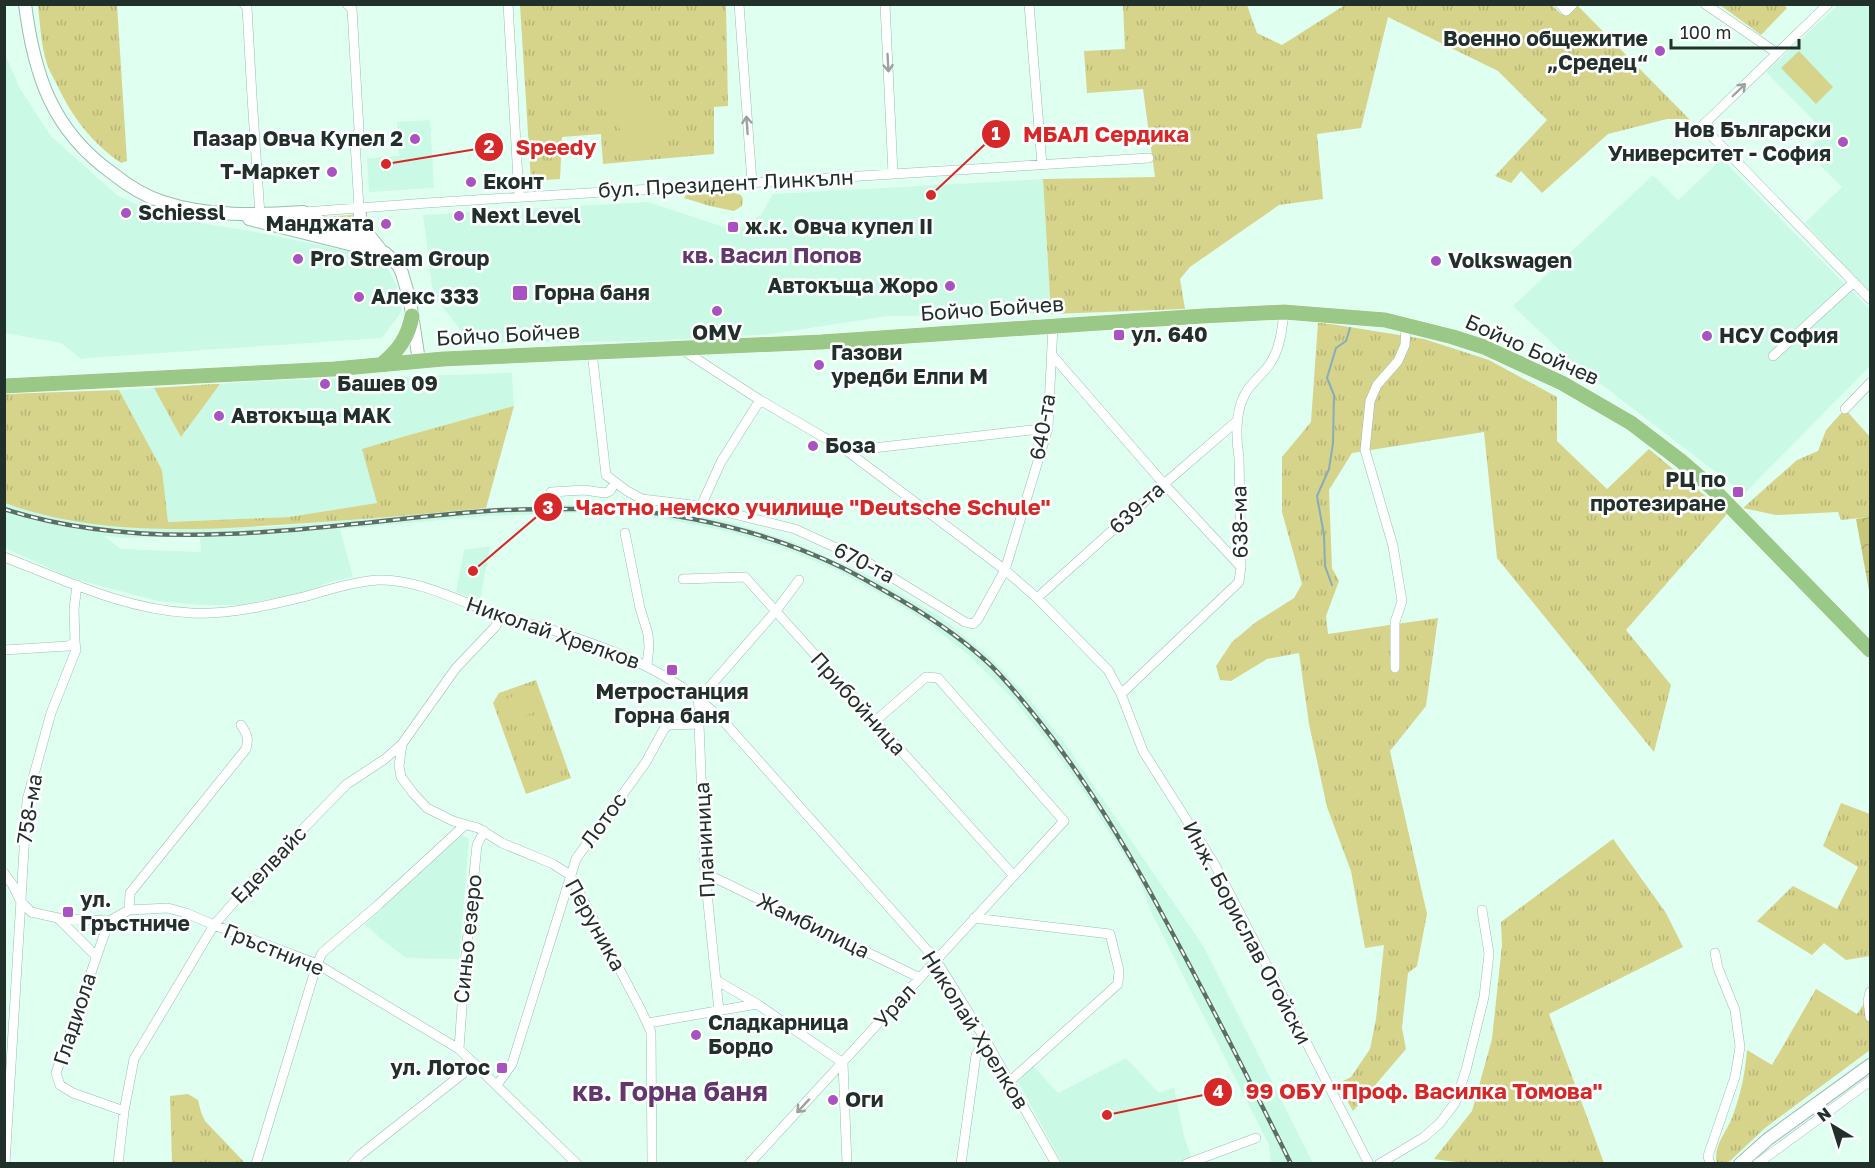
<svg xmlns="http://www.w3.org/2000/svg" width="1875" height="1168" font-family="'Golos Text',sans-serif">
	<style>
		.built { fill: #cafae5; fill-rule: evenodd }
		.grass { fill: url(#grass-tufts) }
		.forest { fill: url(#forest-crowns) }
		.pitch { fill: #d6d38b }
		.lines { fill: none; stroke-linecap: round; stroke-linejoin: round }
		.stream { stroke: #86adba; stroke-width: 2 }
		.minor-casing { stroke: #99bfae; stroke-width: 10 }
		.tertiary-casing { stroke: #99bfae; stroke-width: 14 }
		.trunk-casing { stroke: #fff; stroke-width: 16 }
		.minor { stroke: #fff; stroke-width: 9 }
		.tertiary { stroke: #fff; stroke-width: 12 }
		.trunk { stroke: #9ac887; stroke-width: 15 }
		.rail-casing { stroke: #5b6f67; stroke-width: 4.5 }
		.rail { stroke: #fff; stroke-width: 2; stroke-dasharray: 7; stroke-linecap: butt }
		.oneway { stroke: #9ba29f }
		.poi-dot { fill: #a853c1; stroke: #fff; stroke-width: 2 }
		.labels { text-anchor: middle; stroke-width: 5; stroke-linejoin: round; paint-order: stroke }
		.poi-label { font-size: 21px; font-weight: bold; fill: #21302a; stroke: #fff; text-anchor: start }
		.street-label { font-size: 21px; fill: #21302a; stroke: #fff }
		.neighbourhood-label { font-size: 22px; font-weight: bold; fill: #61376d; stroke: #fff }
		.district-label { font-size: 27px; font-weight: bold; fill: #61376d; stroke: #fff }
		.leader { fill: none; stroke: #d62828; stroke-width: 2 }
		.callout-dot { fill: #d62828; stroke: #fff; stroke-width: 2 }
		.mark-label { font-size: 18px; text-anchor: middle; font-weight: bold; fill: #fff }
		.callout-label { font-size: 22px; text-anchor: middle; font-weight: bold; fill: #d62828; stroke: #fff; stroke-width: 5; stroke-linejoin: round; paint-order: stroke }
	</style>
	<defs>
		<pattern id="grass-tufts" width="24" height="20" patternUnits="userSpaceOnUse" patternTransform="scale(1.5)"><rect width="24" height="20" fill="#d6d38b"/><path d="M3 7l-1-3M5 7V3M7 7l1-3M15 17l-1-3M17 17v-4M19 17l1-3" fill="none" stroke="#b7b578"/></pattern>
		<pattern id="forest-crowns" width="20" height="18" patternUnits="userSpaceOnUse" patternTransform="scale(1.5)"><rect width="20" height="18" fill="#c8c67a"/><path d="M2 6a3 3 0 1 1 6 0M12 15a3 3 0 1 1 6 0" fill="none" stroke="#acaa6a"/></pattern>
	</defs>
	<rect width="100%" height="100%" fill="#dffff1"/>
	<path class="built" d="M1838,5h32v288l-65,-70 37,-36 -36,-36 19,-19 -59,-60z
		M5,54l14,33 32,49 66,59 38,18 34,8 67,11 111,23 11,6 10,8 8,15 6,27 -20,27 -294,20 -7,1 -20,-16 -56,-10z
		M430,120l4,68 -65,4 -2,-34 32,-2 -2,-34z
		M1722,159l148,151v56l-126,128 -173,-133 -58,-55 140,-131 25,25z
		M1043,179l8,135 -163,2 -117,18 -119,7 -181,2 -38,-48 -10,-80 225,-13 88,29 25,-16 12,-21z
		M512,373l2,33 -112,31 -39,12 14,54 -88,14 -121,5 -6,-52 -43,-80 35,-2 27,48 39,-52 39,-3z
		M4,503l47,13 61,10 25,2 132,-1 217,-19 107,-4 51,3 82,14 67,21 79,35 67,39 51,41 34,36 39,48 141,206 109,216h-42l-2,-18 -118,-233 -11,-31 -54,-86 -26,-37 -44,-56 -46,-46 -39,-31 -39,-25 -58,-31 -49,-20 -59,-18 -66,-13 -62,-6 -111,4 -147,13 13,48 -23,5 -28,11 -62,12h-41l-41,-4 -87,-23 -66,-30zM104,536l24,2 72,-2 1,16 -80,-3z
		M490,546l-10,54 -24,-8 8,-42z
		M462,835l7,4 -10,120 -53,-1 -25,-19 -16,-15z
		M1126,1058l33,35 15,-6 10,49 7,21 -18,7 -111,-1 -44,-81 15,-16 25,27z"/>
	<path class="grass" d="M1551,4l10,10 10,-9h6l115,117 -7,-3h-18l-59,15 -66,59 -21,-22 -10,12 -16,-7 52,-56 -49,-49 -110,-54 -27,111 -44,6 6,65 -44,6 -89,62 -10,12 5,30 -134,5 -8,-135 112,-2 -12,-88 -56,4 -3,-42 41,-2 -2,-44h124l10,28 25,12 63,-40z
		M38,5h79l10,156 -6,2c-30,-21 -48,-45 -64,-78 -3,-7 -8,-14 -10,-21 -6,-19 -7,-40 -9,-59z
		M520,5h206l2,101 -14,1v47l-111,10 -2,-30 -39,3 -2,42 -29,2z
		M1720,5h64l3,3 -26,27z
		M734,193l7,2 2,4 -1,7 -8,5 -24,-5 -26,-8 2,-3z
		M352,215c5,5 0,11 8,18l-1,2 -36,-18z
		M1318,322l106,17 65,21 68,37v44l50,48 42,-40 78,65 -101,116 45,55 -17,67 -157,-194 -13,-126 -132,21 -23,37 3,78 7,13 -13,35 2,18 110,-16 -12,88 -36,45 37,163 -10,52 -9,7 -6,55 4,21 -53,62 -16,-27 14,-7 19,-28 6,-30 8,-74 -19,3 -14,-77 -24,-64 -18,-83 -10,-71 -32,6 -36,22 -11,-1 -4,-14 16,-24 24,-20 38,-24 8,-14 -20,-72v-55l29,-35z
		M214,384h6l-39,53 -27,-49z
		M119,390l43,80 6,52 121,-5 88,-14 -15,-54 40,-12 112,-31 -28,102c-59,6 -118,11 -178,15 -100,7 -207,15 -303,-20v-109z
		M1845,409l25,28v80l-29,3 -3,-8 -62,3 -33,-7 54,-48 21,-9 8,-21z
		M536,680l35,98 -45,16 -33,-91 6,-10z
		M1841,803l29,11v142l-24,4 -22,-17 -12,12 -55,-34 36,-35 44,23 21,-42 -35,-21z
		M1613,839l53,74 17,34 -134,67 55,149 -133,1 -37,-5 38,-48 20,-72 10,-94 -1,-23z
		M1816,989l41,25 7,-10 6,21v25l-105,78 -35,33 -4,2h-9c-5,-17 11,-32 16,-48 8,-21 12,-42 14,-65l25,15z
		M188,1094l10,6 3,12 4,9 40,42h-73l-2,-67z"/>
	<path class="forest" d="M1870,517v79l-14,-77z"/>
	<path class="pitch" d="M1799,51l34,36 -17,17 -35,-36z
		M624,79l46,55 -27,23 -46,-56z
		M534,689l7,21 -37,13 -7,-21z"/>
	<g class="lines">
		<path class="stream" d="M1332,585l-7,-19 -1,-31 -7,-39 12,-27 4,-26 1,-48 -7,-17 9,-30 10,-7 4,-13"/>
		<g class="minor-casing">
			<path id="minor" d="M244,4l3,3 5,90 8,118
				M347,4l5,5 7,121 -4,11 4,67
				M508,4l11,193
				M739,4l13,179
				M885,4l8,170
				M1029,4l13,161
				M1560,4l6,7 7,-7
				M1705,4l72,49
				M1828,4l-126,122 168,173
				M304,212l123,-9 722,-45
				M681,349l79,51 87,51 158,119 32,28 71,72 13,24 22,57 72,114 154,299
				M592,352l14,123 21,16 15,8 59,7 94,23 72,33 98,60 8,2 5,-5 27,-49 43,-142 5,-103
				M1052,355l112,129 77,83
				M1773,356l81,-74
				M1845,409l25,-26
				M847,451l201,-23
				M551,492l33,-2 21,3 5,-2 5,-9
				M701,506l20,-44 39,-62
				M625,533l15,75 8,26 1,13 -2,18
				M4,557c60,23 122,53 187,56 38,2 79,-8 116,-17 24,-7 47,-14 71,-16 38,-2 86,23 122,36 20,6 41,10 61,17 63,20 118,43 165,91l210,236 49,79 71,125
				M683,579l62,-2 269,299
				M1037,598l127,-114 74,-64
				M4,650l64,-4 7,-4 -1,-33 3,-24
				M1395,668v-46l7,-21 -9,-55 -28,-96 5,-49 7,-16 21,-24 7,-16 1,-19
				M1121,694l118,-112 2,-15 -2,-109c-3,-20 -4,-46 6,-64 6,-11 17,-19 24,-29 11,-15 13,-35 15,-53
				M698,700l2,16 -1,8 6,149 14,138
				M698,700l77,-88 24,-32
				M402,744l-3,22 2,11 12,16 14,15 26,13 25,7 24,15 51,21 17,11 71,135 10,22 1,132
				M4,873l8,11 8,16 11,12 27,6 51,3 20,-11 39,-2 18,5 28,12 103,39 142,85 118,115
				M705,873l215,105
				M129,910l1,-17 116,-144c3,-11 1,-15 -5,-24
				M58,918l38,38
				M974,918l136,16 9,36 -1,14 -109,98
				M109,921l-53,152 4,12 13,8 51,18
				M716,980l41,24 86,59
				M1870,992l-2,9 2,16
				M648,1023l109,-19
				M459,1049l6,-86 12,-118 7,-14
				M843,1063l4,101
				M497,1085l15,-21 64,-205 70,-97 18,-33 5,-4 30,-1
				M5,1164l22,-364 24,-87 25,-63 -1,-8
				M118,1164l6,-53 10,-52 80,-134 42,-48 91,-93 38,-25 17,-15 54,-76 39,-41 6,-11
				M256,1164l61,-200 5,-11 56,-48 87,-80
				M352,1164l8,-9 115,-91
				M749,1164l315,-343 -126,-143 -12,-1 -52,45
				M961,1164l15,-109 9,-16
				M1186,1164l70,-26
				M1379,1164l45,-27 16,-14 15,-20 11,-33 18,-73 5,-43 -7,-44
				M1710,1164l-2,-8 27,-79 5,-30 -5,-37 -17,-42 -3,-15
				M1757,1164l113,-83"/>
		</g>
		<g class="tertiary-casing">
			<path id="tertiary" d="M25,4c9,71 27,126 87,169 15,12 32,23 51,29 45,15 94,13 140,10
				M359,208l2,17 19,24
				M303,212l33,18 20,7 9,7 20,9 13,12 4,8 8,28 9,60
				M249,219l104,26 12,-1
				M1740,1164l28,-25 102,-74"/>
		</g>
		<g class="trunk-casing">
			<path id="trunk" d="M382,364c17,-14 26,-27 30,-48
				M4,386l330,-17 109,-10 378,-17 382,-26 81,-4 101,8 68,17 31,10 78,36 69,40 50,38 31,27 158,162"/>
		</g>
		<use href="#minor" class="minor"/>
		<use href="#tertiary" class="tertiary"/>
		<use href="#trunk" class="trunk"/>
		<g class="rail-casing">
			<path id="rail" d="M4,509c157,50 323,14 483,2 27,-2 54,-2 81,-2 16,0 33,-1 49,0 77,6 156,25 226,59 14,7 28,15 42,23 36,20 70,42 100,69 20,18 37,40 54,61 47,59 86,124 122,191 45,83 88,167 130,252"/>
		</g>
		<use href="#rail" class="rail"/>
	</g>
	<defs><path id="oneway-shaft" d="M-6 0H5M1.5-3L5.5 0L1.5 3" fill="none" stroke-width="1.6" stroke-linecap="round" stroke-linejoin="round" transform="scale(1.5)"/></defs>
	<g class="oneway">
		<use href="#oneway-shaft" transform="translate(888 63) rotate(87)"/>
		<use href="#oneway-shaft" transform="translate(1739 90) rotate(-44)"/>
		<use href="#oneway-shaft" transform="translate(747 125) rotate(-94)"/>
		<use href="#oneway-shaft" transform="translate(803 1106) rotate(133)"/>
	</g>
	<g class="poi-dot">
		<circle cx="1660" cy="51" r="6"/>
		<circle cx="415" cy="139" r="6"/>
		<circle cx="1843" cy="142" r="6"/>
		<circle cx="332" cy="172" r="6"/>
		<circle cx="471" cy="182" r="6"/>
		<circle cx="126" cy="213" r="6"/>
		<circle cx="459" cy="216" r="6"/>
		<circle cx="386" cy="224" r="6"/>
		<rect x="727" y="221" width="12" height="12" rx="3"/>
		<circle cx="298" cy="259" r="6"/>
		<circle cx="1436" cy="261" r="6"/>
		<circle cx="950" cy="286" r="6"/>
		<rect x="512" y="285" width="16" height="16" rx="3"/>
		<circle cx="359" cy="297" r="6"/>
		<circle cx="717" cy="311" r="6"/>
		<rect x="1113" y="329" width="12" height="12" rx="3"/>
		<circle cx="1707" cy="336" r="6"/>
		<circle cx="819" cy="365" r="6"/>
		<circle cx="325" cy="384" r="6"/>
		<circle cx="219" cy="416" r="6"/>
		<circle cx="813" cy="446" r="6"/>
		<rect x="1732" y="486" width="12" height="12" rx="3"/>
		<rect x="666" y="664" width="12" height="12" rx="3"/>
		<rect x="62" y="906" width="12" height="12" rx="3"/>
		<circle cx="696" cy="1035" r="6"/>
		<rect x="496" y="1062" width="12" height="12" rx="3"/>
		<circle cx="833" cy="1100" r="6"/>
	</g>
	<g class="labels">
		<g class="poi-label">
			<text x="1648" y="46" text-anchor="end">Военно общежитие<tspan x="1648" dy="24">„Средец“</tspan></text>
			<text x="1831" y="137" text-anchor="end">Нов Български<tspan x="1831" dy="24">Университет - София</tspan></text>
			<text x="403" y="146" text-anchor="end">Пазар Овча Купел 2</text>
			<text x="320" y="179" text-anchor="end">Т-Маркет</text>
			<text x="483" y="189">Еконт</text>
			<text x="138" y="220">Schiessl</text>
			<text x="471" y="223">Next Level</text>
			<text x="374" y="231" text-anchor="end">Манджата</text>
			<text x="745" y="234">ж.к. Овча купел II</text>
			<text x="310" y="266">Pro Stream Group</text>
			<text x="1448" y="268">Volkswagen</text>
			<text x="938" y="293" text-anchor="end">Автокъща Жоро</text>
			<text x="534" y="300">Горна баня</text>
			<text x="371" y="304">Алекс 333</text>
			<text x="717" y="340" text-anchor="middle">OMV</text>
			<text x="1131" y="342">ул. 640</text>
			<text x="1719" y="343">НСУ София</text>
			<text x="831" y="360">Газови<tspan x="831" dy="24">уредби Елпи М</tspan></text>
			<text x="337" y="391">Башев 09</text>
			<text x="231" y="423">Автокъща МАК</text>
			<text x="825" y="453">Боза</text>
			<text x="1726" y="487" text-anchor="end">РЦ по<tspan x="1726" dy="24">протезиране</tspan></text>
			<text x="672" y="699" text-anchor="middle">Метростанция<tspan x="672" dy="24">Горна баня</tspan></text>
			<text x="80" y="907">ул.<tspan x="80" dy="24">Гръстниче</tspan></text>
			<text x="708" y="1030">Сладкарница<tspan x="708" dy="24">Бордо</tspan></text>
			<text x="490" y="1075" text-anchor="end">ул. Лотос</text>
			<text x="845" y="1107">Оги</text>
		</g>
		<g class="street-label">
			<text transform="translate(726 184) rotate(-3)" y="7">бул. Президент Линкълн</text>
			<text transform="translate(992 309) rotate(-4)" y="7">Бойчо Бойчев</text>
			<text transform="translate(508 335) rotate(-3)" y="7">Бойчо Бойчев</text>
			<text transform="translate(1532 350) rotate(24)" y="7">Бойчо Бойчев</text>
			<text transform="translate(1043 427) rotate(-80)" y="7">640-та</text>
			<text transform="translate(1137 508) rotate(-42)" y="7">639-та</text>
			<text transform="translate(1240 522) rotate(-91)" y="7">638-ма</text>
			<text transform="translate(864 563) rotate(27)" y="7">670-та</text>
			<text transform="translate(553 633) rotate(19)" y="7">Николай Хрелков</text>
			<text transform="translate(858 704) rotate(48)" y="7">Прибойница</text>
			<text transform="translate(30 809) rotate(-81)" y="7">758-ма</text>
			<text transform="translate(604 820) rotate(-54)" y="7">Лотос</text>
			<text transform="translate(705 840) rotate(-93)" y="7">Планиница</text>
			<text transform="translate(269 865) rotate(-46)" y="7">Еделвайс</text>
			<text transform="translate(595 925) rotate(61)" y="7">Перуника</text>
			<text transform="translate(813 926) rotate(26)" y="7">Жамбилица</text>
			<text transform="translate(1247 933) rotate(62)" y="7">Инж. Борислав Огойски</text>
			<text transform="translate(468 939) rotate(-84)" y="7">Синьо езеро</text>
			<text transform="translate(274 950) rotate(22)" y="7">Гръстниче</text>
			<text transform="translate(895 1006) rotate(-48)" y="7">Урал</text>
			<text transform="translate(75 1019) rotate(-72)" y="7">Гладиола</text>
			<text transform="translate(975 1030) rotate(58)" y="7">Николай Хрелков</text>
		</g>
		<g class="neighbourhood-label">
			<text x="772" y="263">кв. Васил Попов</text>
		</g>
		<g class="district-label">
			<text x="670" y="1101">кв. Горна баня</text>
		</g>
	</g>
	<path class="leader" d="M931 195L996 134M386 164L489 147M473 571L548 507M1107 1115L1218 1092"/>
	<g class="callout-dot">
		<circle cx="931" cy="195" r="6"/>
		<circle cx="386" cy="164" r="6"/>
		<circle cx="473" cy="571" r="6"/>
		<circle cx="1107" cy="1115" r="6"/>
		<circle cx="996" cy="134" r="15"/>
		<circle cx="489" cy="147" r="15"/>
		<circle cx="548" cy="507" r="15"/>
		<circle cx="1218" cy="1092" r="15"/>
	</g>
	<g class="mark-label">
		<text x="996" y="140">1</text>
		<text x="489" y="153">2</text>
		<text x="548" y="514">3</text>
		<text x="1218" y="1098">4</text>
	</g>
	<g class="callout-label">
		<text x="1106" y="142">МБАЛ Сердика</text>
		<text x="556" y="155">Speedy</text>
		<text x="813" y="515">Частно немско училище "Deutsche Schule"</text>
		<text x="1424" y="1099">99 ОБУ "Проф. Василка Томова"</text>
	</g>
	<rect width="1875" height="1168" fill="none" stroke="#21302a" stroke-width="12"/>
	<g transform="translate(1833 1126) rotate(322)" stroke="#ffffff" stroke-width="4.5" paint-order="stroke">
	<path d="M0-4.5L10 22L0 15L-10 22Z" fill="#21302a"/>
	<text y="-9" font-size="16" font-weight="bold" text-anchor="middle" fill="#21302a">N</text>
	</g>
	<path d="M1671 39v9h128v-9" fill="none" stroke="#21302a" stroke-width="3"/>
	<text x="1680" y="39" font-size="18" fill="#21302a" stroke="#ffffff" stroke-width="4.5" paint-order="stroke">100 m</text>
</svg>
